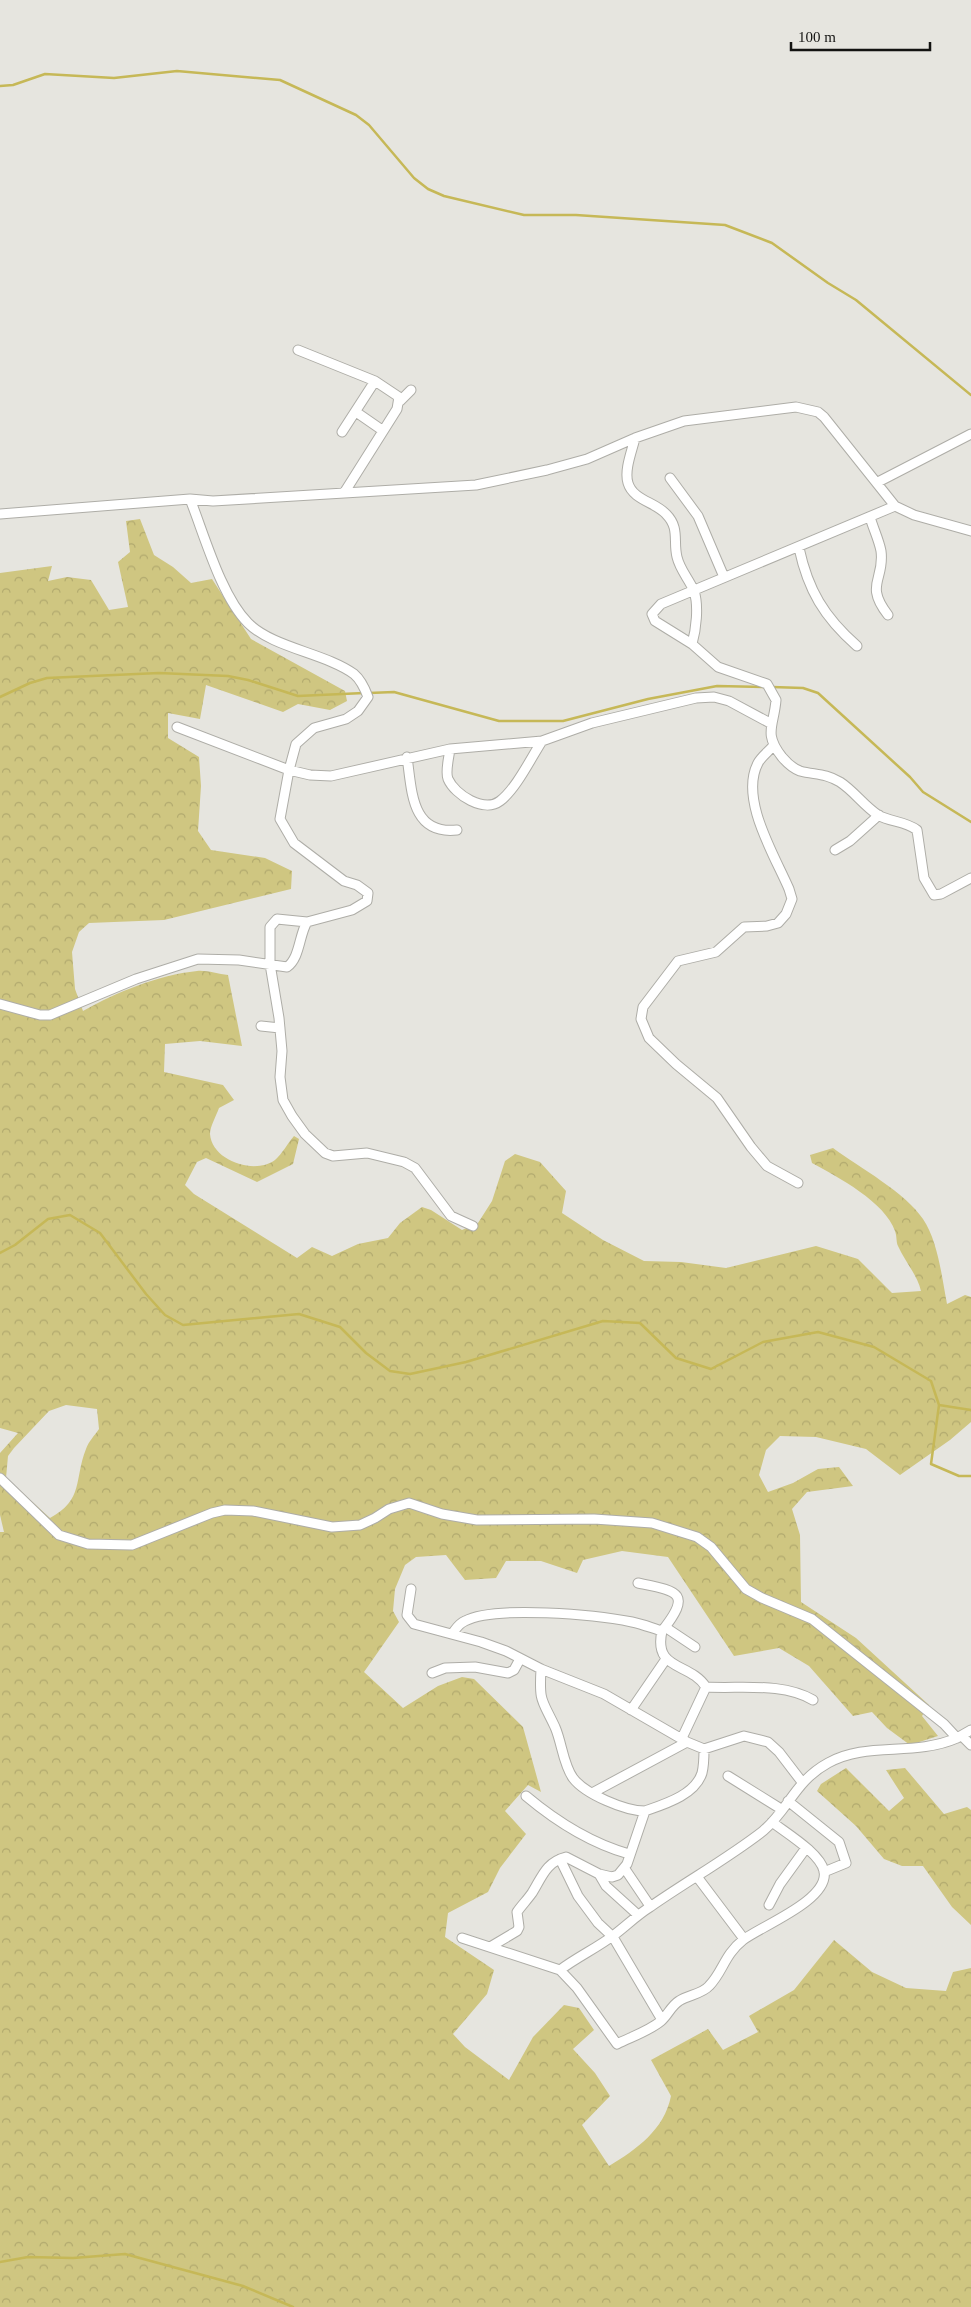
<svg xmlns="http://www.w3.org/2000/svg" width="971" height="2307" font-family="'Times New Roman',serif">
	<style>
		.forest { fill: url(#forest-crowns); fill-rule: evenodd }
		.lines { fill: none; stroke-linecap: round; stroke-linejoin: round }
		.stream { stroke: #c6b857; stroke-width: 2.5 }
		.minor-casing { stroke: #aeada7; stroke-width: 11 }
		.minor { stroke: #fff; stroke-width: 9 }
	</style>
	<defs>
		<pattern id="forest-crowns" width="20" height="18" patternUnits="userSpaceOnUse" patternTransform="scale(1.25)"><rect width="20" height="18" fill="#cfc681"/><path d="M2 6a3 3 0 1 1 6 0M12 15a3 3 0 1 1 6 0" fill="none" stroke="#b1a96e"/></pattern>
	</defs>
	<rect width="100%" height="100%" fill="#e6e5df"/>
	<path class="forest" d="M140,519l14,36 19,12 18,16 21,-4 39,60 94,52 2,10 -17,9 -32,-6 -15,8 -77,-27 -6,34 -32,-6v25l31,19 2,29 -3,45 13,19 54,8 27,13 -1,18 -127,31 -75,3 -10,9 -7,20 3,37 8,22c34,-19 75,-36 114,-40 9,-1 21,3 31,4l14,71 -42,-5 -35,3 -1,28 59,13 11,15 -15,8c-3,8 -9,19 -9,26 2,27 45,41 65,26 7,-6 13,-17 19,-24l5,3 -6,25 -36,18 -51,-24 -9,4 -12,23 9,9 103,64 15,-11 20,9 26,-12 30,-6 12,-15 22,-16 9,3 31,20 16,-7 14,-22 13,-40 10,-7 25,8 26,29 -4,22 41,27 41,21 37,1 45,6 90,-22 42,13 34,34 29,-2c-4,-17 -16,-29 -23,-45 -2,-4 -1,-10 -3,-15 -10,-29 -57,-54 -83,-68l-2,-8 23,-7c26,19 73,45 90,71 15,22 19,59 24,85l18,-9 6,2v125l-21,18 -50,35 -34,-26 -50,-12 -36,-1 -14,14 -7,25 9,17 25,-9 25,-14 21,-2 14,19 -46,6 -15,17 8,26 1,67 55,36 73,67 -7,11 16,20 -28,9 -23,-17 -15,-16 -19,4 -44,-50 -30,-18 -45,8 -66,-99 -46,-6 -39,9 -6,13 -36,-12h-35l-10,17 -31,2 -19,-25 -30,2 -11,8 -10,24 -2,22 6,11 -35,50 39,36 35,-22 24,-9 12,2 49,48 18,65 -13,-7 -23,26 21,23 -26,34 -12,24 -40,21 -3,24 49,33 -7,24 -34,40 12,13 44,33 24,-43 31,-32 15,3 15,22 -21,19 22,24 15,23 -28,29 27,41c28,-17 55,-36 62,-70l-20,-36 57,-31 15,21 35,-18 -9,-16 45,-26 40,-50 38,32 34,16 40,3 7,-19 18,-4v339h-971v-775h4l-4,-17v-62l18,-20 -18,-5v-855l52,-7 -4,15 19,-4 24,3 18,30 19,-3 -10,-45 12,-10 -4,-31zM66,1405l31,4 2,20c-4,6 -11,13 -13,20 -12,30 -2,51 -36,69l-44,-40 2,-22 6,-8 35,-37z
		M846,1768l43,43 15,-13 -18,-28 19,-2 39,46 23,-7 4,3v115l-19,-18 -29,-41h-21l-18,-7 -28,-33 -39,-35 4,-7z"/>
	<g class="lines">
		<path class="stream" d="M0,86l13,-1 32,-11 69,4 63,-7 103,9 76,35 13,10 45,53 14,11 16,7 80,19h52l149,10 47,18 56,40 28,17 115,95
			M772,687l31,1 15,5 92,84 13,15 48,30
			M369,693l25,-1 105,29h64l85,-22 69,-13 47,1
			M0,697l30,-14 17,-5 112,-5 69,3 20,4 50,16 66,-3
			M0,1253l15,-8 33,-26 22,-4 30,18 46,61 19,21 18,10 116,-11 41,13 26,26 24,18 20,3 56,-12 137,-41 37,2 36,35 35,11 52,-27 55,-10 56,15 57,34 8,24 -8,59 28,12h12
			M939,1405l32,5
			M0,2262l28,-5 45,1 52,-4 118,32 50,21"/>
		<g class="minor-casing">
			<path id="minor" d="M298,350l77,31 24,16 -2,12 -53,84
				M400,401l11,-11
				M356,412l26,18
				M342,432l33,-51
				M635,438c-3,13 -11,32 -7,45 5,17 27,19 38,31 14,14 7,27 11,43 3,13 12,22 17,34 5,15 2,39 -2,53
				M670,478l28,38 26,61
				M878,482l93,-48
				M895,506l-234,98 -9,10 3,7 37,23 26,23 49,17 9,16c-2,26 -13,33 6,57 5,6 10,11 18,14 15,4 25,2 40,11 14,9 24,24 38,33 12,7 27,6 39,15l7,48 10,17 7,-1 30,-16
				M0,514l190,-15 23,2 263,-16 71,-15 40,-11 48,-21 49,-17 112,-14 22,5 6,5 71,89 19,9 57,16
				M870,517c3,11 9,23 11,34 4,29 -17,33 7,64
				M799,548c9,42 25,69 58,98
				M177,727l112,43 21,5 21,1 119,-27 92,-8 50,-18 104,-25 18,-1 15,4 41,22
				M773,746c-4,5 -12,11 -15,17 -19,36 17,93 31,126l3,10 -6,15 -8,9 -11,3 -23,1 -28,25 -38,9 -35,46 -2,12 8,19 27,26 41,34 34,49 16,19 31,17
				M450,749c-1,8 -5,23 -2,30 7,16 36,34 52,22 16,-12 31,-43 42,-60
				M407,757c5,34 4,78 50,73
				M835,850l15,-9 29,-26
				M307,922l-30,-3 -7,8v37l9,54 3,33 -2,26 3,23 9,16 13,18 20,19 8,3 34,-3 37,9 11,6 36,48 22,10
				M0,1004l40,11h10l86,-36 62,-20 41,1 48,7c13,-9 12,-32 20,-45l45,-12 15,-9 1,-8 -11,-8 -13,-4 -50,-38 -14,-24 9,-49 7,-26 18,-16 32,-9 12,-8 10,-14c-3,-8 -8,-18 -14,-23 -29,-21 -81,-26 -106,-51 -27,-27 -44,-89 -58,-124
				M261,1026l19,2
				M0,1478l59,57 29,9 44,1 80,-32 13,-3 28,1 79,16 28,-2 15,-7 14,-9 20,-6 33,11 35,6 117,-1 58,4 45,14 14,10 35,42 16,9 50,21 132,105 13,14 14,-8
				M638,1583c39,8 55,9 24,48
				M411,1589l-4,26 7,9 67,18 25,9 35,18 63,25 83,48 17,7 40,-13 24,6 11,10 23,30
				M665,1627l30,20
				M452,1634c4,-5 6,-10 13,-13 30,-16 132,-6 167,1 10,2 20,6 30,9 -9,40 28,31 44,56l-24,51
				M541,1669c-2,34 1,30 14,58 7,16 8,37 18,51 12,16 52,33 72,33
				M432,1673l13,-5 30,-1 33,6 6,-3 6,-11
				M706,1687c35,2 76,-5 107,13
				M631,1710l35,-51
				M962,1736l9,9
				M728,1776l53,33
				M594,1792l93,-50
				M526,1796c31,26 64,47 103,58
				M788,1801l51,41 7,21 -22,9
				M560,1859l18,37 20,27 15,14 49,83
				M625,1869l25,37
				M599,1874l7,12 32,29
				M698,1878l46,61
				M769,1905l11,-21 26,-36
				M462,1938l98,32 17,18 40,56c14,-7 32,-13 44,-23 7,-6 10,-15 18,-20 9,-6 23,-7 30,-15 14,-14 15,-31 34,-46 18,-14 87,-40 81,-69 -4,-18 -38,-38 -52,-49
				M490,1947l27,-16 2,-4 -2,-15c5,-7 10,-12 15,-19 10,-16 14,-31 34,-36l33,17 13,3 6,-2 9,-11 18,-53c20,-7 50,-16 57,-38 2,-8 2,-17 2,-24
				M560,1970c17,-13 37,-22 54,-35 12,-9 23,-20 36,-28 37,-26 77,-48 113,-76 26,-22 32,-50 65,-68 39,-22 85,-6 129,-25"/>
		</g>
		<use href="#minor" class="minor"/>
	</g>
	<path d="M791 42v8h139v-8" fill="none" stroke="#131311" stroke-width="2.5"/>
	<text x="798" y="42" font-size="15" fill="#131311" stroke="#e6e5df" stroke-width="4" paint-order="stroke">100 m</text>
</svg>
